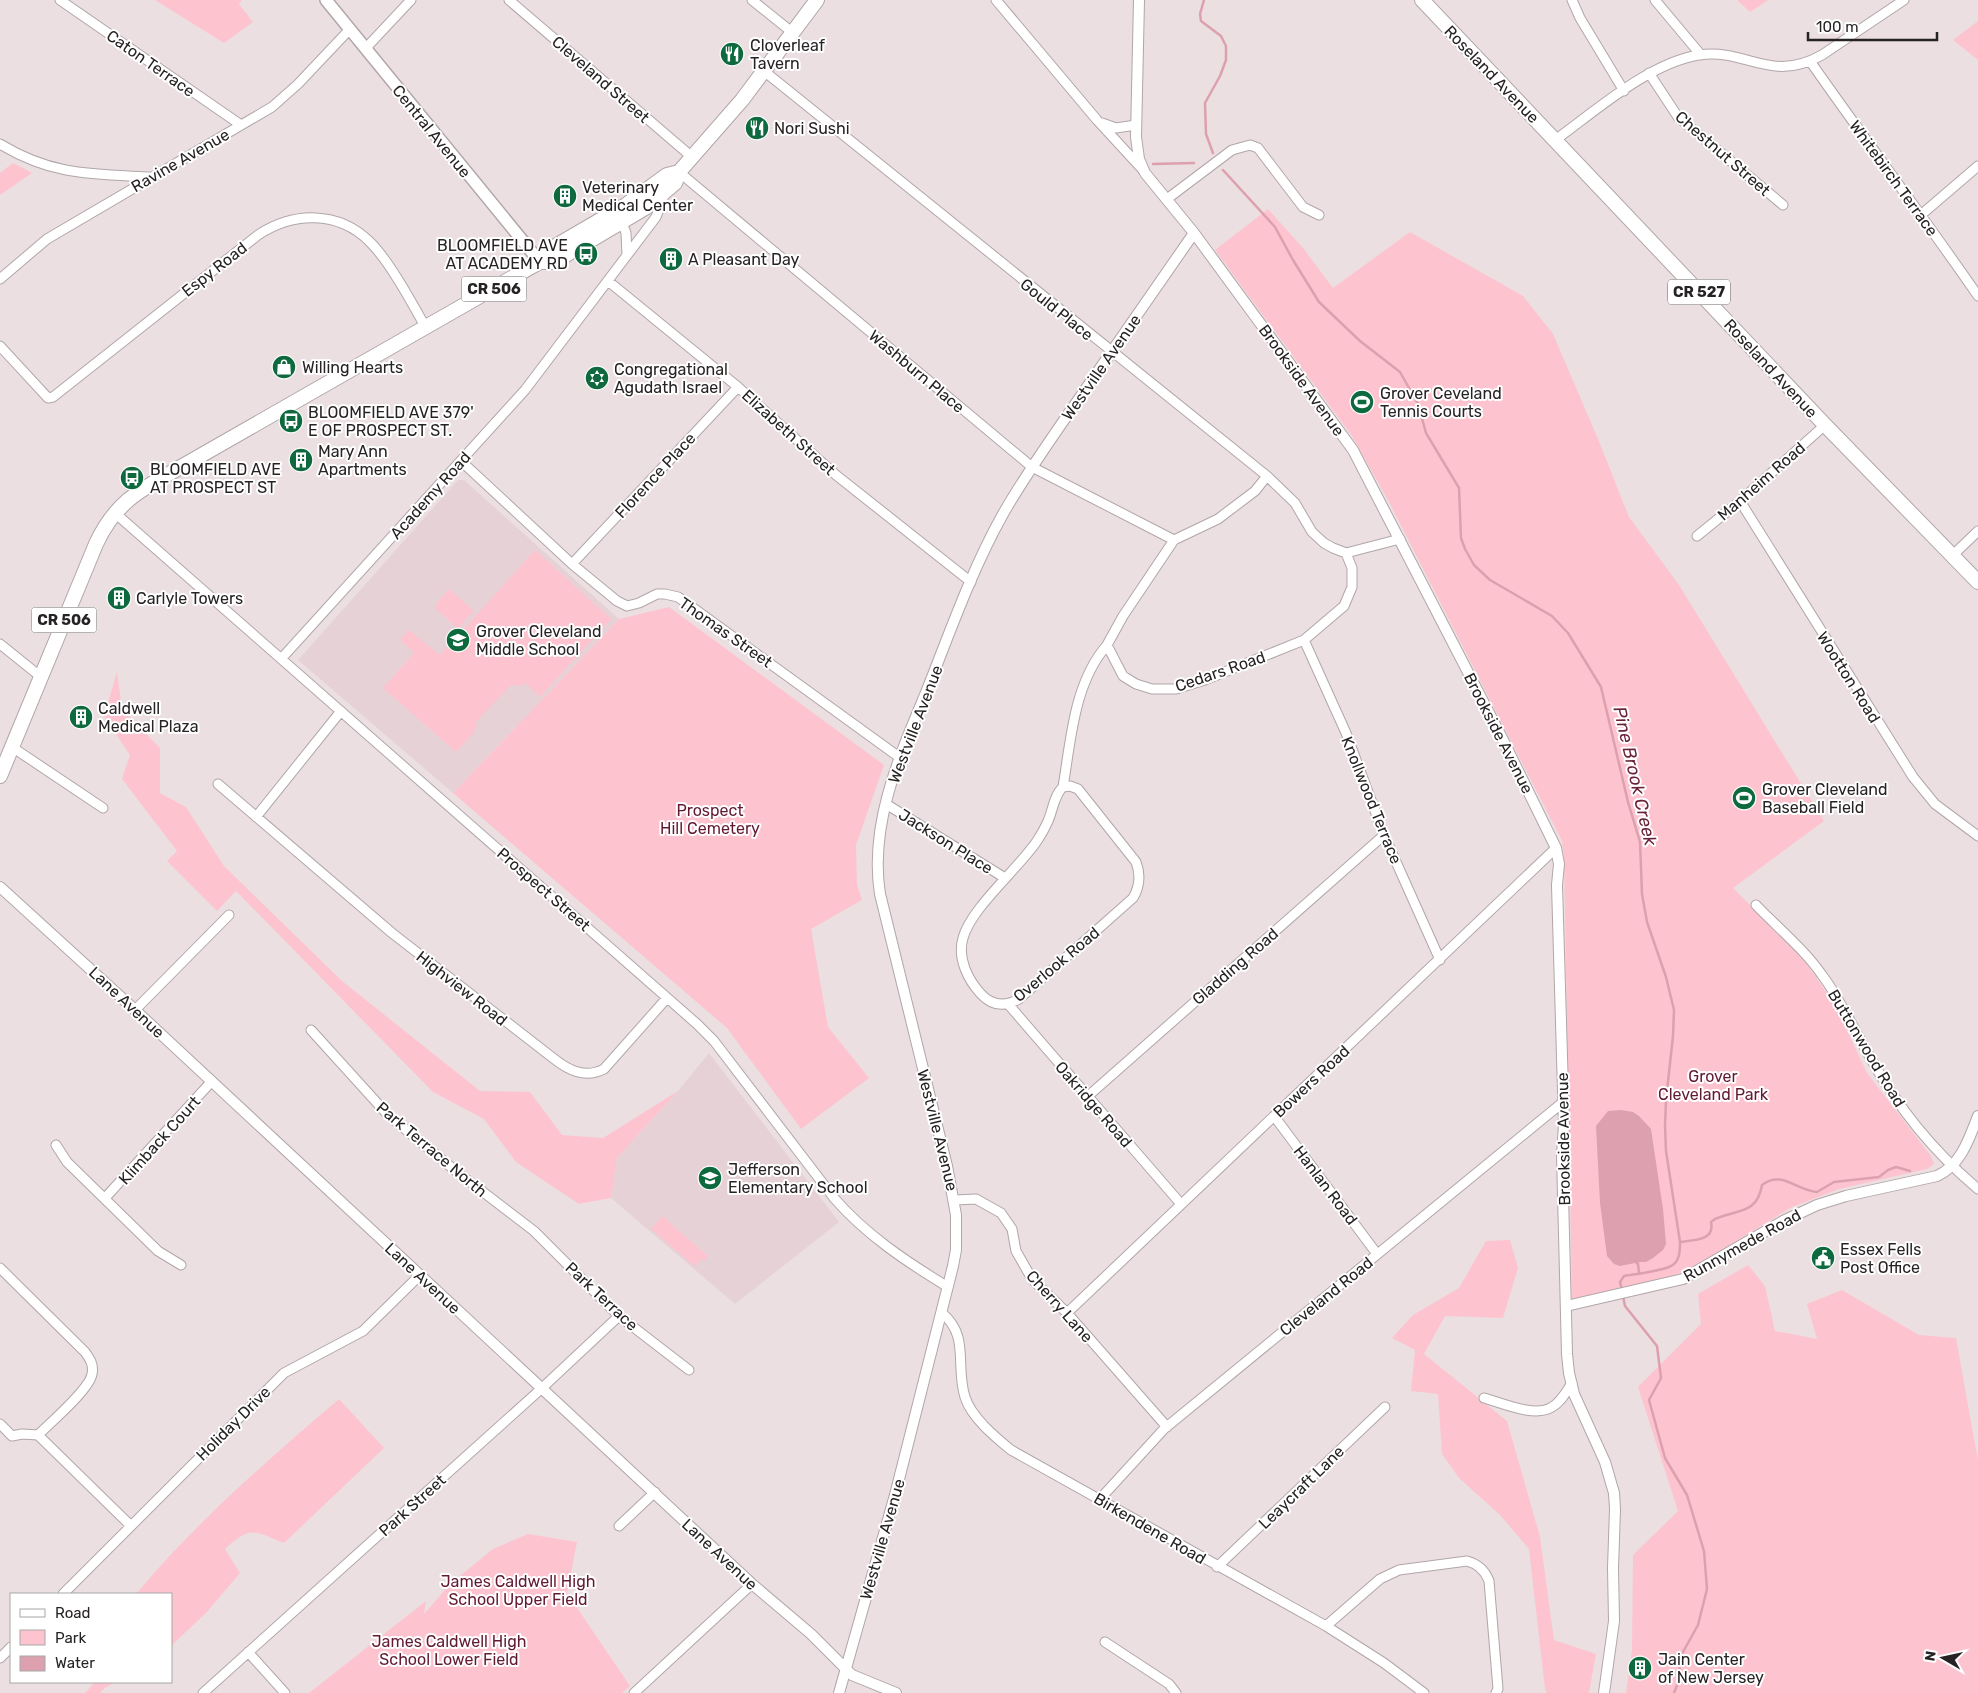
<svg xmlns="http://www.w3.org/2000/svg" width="1978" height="1693" font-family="Rubik,sans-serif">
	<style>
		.built { fill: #e6d2d6 }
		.green { fill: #fdc4d0 }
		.water { fill: #dda0ae }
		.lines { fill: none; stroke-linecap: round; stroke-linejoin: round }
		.stream { stroke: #dda0ae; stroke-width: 2.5 }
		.minor-casing { stroke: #b1a6a8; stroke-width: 11 }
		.tertiary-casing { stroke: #b1a6a8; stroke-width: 12 }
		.secondary-casing { stroke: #b1a6a8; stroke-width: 14 }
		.primary-casing { stroke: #b1a6a8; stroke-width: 16 }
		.minor { stroke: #fff; stroke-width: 9 }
		.tertiary { stroke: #fff; stroke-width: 10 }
		.secondary { stroke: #fff; stroke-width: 11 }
		.primary { stroke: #fff; stroke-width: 14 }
		.labels { text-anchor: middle; stroke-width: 4; stroke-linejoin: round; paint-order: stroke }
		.shield { fill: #fff; stroke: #686566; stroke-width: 1 }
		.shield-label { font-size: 15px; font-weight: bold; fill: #272324 }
		.poi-label { font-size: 16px; fill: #272324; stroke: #fff; text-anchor: start }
		.street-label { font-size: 16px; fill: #272324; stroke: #fff }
		.park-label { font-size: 16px; fill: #621a32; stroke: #fff }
		.water-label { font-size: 18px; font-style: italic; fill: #692239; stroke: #fff }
	</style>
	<rect width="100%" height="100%" fill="#ebdfe1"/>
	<path class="built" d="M458,480h6l155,139 -166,174 -155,-133z
		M709,1053l130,169 -104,82 -124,-106 6,-40 61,-67z"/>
	<path class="green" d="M155,0h87l-3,4 14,18 -29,21z
		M1737,0h31l-18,12z
		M1978,21v39l-25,-20z
		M13,163l19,10 -32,22v-22z
		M1268,209l35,39 30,40 77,-56 113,64 30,38 45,105 31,78 50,68 145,236 -91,67 69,69 33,48 32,68 64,83 3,8 -7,5 -88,20 -47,18 -103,63 -30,10 -30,6 -57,15 -8,-444 -2,-16 -173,-339 -37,-66 -137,-186z
		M535,550l76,69 -71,78 -15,-14 -4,3 -10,-1 -36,38 2,2 -3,5 1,1 -19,21 -73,-64 31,-35 -14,-13 9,-10 31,25z
		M449,589l24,21v2l-15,17 -23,-21v-3z
		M669,607l215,158 -28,80 1,39 5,16 -51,29 17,98 41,51 -68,51 -74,-101 -274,-235 166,-174z
		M117,672l5,37 38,39v45l26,14 38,59 118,115 138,110 50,1 32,43 41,3 75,-47 -61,67 -6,40 -32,6 -63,-42 -32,-43 -51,-27 -197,-201 -19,20 -50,-50 10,-10 -55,-72 8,-24 -26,-39z
		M662,1216l46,40 -4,5 -3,-2 -7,7 -43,-37z
		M1510,1240l8,28 -15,50 -58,-2 -21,38 83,67 33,116 14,103 42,14 -7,39h-42l-2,-4 -16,-140 -29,-34 -41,-37 -17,-24 -4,-60 -27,-3 4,-41 -23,-12 21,-23 46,-27 27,-47z
		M1748,1265l17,21 10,45 42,8 -10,-35 35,-14 77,45 37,3 22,123v232h-352l6,-43 1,-95 45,-44 -40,-124 63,-63 -3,-30z
		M339,1399l45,49 -100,95c-30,-12 -33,-18 -59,6l15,24 -33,39 -36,34v-52h-35c60,-72 132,-134 203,-195z
		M528,1534l49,8 -10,51 63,93 -8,7h-313l117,-92 -2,13 26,-30 43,-35z
		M95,1682h20l-10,6 -5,5h-15z"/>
	<path class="water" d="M1621,1110l12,2 6,4 12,13 12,80 3,35 -3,6 -10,8 -7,4h-7l-2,3 -2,-2 -15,3 -6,-2 -7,-8 -7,-53 -4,-77 12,-15z"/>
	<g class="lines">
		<path class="stream" d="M1204,0l-4,14 1,7 20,15 5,10v14l-6,16 -15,27 1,31 7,19
			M1153,164l41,-1
			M1223,170l52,57 18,33 26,42 41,39 40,31 18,32 8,29 33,55 2,50 4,11 9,16 16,15 62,36 16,17 33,54 27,115 12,40 2,52 5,28 19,55 8,33 -1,26 -7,64 -1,26 1,25 14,91c0,7 0,17 -6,22 -7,7 -39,10 -50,12l-4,6 2,8
			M1680,1242c14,-2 35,-1 31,-20l4,-3c22,-10 42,-4 47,-34 19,-15 34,5 55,7l17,-10 45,-5 9,-7 8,-3 14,4
			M1638,1264l1,9
			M1623,1296l2,10 32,40 4,32 -12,22 16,58 22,37 17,56 3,38 -9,36 -20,36 3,14 -7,18"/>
		<g class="minor-casing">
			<path id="minor" d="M60,0l181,125
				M509,0l183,157
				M752,0l41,33
				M996,0l101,120 46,50
				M1572,0l8,18 44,73
				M1655,0l46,55
				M365,49l46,-49
				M1810,61c55,79 113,155 168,235
				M764,71l503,405 28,27 17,29 12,11 9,5 13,5 54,-14
				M1649,73l29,44 105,88
				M1102,123l14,5 20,-3
				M1555,140c42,-30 94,-77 144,-85 48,-7 71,29 123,0l82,-55
				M0,144c53,32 92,30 151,33
				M679,172l353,295 142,73
				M1167,199l65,-49 18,-5 8,3 45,59 16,8
				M1922,214l56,-48
				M620,217l6,16 1,22
				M0,279l47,-40 225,-132 26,-23 52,-55
				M608,281l130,106 98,88 135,107
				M0,346l48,52 5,-1 205,-162c35,-23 80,-25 112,7 20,20 42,61 56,86
				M461,461l111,103 45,37 10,5 12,-3 18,-9h8l13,3 221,160
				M1267,476l-12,15 -37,28 -44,21 -51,76 -16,29 16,31 13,8 16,5h24l29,-9 99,-40 40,-34 8,-19v-19l-6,-15
				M1740,501l173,276 22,27 43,32
				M115,513l582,511 17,17 120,157c32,37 73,64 114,89
				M1697,536l43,-35 85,-76
				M1952,556l26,-25
				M572,564l166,-177
				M1304,640l42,93 38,102 56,125
				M0,644l41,33
				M281,659l244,-269 131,-173 9,-24
				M12,747l91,61
				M218,784l174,149 161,125c15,12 32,21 51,11l63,-71
				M1063,787l7,-1 8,3 58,73c5,13 4,24 -3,36l-114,101c-14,8 -27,7 -38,-5 -13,-14 -24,-36 -18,-56 8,-30 55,-69 74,-97 4,-6 8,-13 11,-20 5,-11 6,-26 15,-34 8,-48 11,-104 44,-142
				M886,804l119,74
				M256,817l85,-106
				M1756,905c22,23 48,44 66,70 19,25 32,55 48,82 28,51 64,95 108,132
				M1008,1004l173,200
				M135,1010l94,-95
				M311,1030l77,85 69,57 77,59 85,85 70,54
				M1087,1097l297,-262
				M1274,1116l103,138
				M56,1145l11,17 91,89 23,14
				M105,1198l107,-117
				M955,1200l21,-1 25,14 11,16 4,22 16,28 35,34 100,114
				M0,1268l85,84c5,7 9,13 7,22 -2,15 -42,49 -54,61
				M942,1313c28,23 13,53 23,84 6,20 30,40 46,53l315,176 58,37 40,30
				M1067,1313l489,-465
				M1484,1398c18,5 51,20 68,9 9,-5 14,-15 20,-24
				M0,1424l12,12 10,-2 16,1 92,90
				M1099,1500l65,-71 398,-326
				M619,1526l36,-34
				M1217,1567l168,-160
				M63,1594l221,-221 79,-42 57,-56
				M1326,1626l54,-47 19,-9 68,-9c11,3 18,9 22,20l9,108 -2,4
				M1105,1642l64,42 7,9
				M248,1652l37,41
				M0,1658l11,-11
				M203,1693l338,-304 78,-73
				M634,1693l118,-109"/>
		</g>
		<g class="tertiary-casing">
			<path id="tertiary" d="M1139,0l-3,137 3,22 6,14 49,60 159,217 149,288 54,110 3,16 -2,21 7,240 -2,30 5,199 2,19 5,21 31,68 9,31 1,16 -2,59 1,53 -10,72
				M0,887l135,123 617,574 59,50 41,41 44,18
				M1566,1306l117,-27 100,-58 34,-16 29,-9 91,-20c24,-11 32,-37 41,-60
				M839,1693l56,-198 58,-229 3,-16v-35l-9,-49 -67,-272c-11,-69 19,-137 45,-199 24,-60 46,-124 78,-181 20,-35 43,-68 66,-101 41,-60 83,-120 125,-180"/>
		</g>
		<g class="secondary-casing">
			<path id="secondary" d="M326,0l214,262"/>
		</g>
		<g class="primary-casing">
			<path id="primary" d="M1422,0l403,425 153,157
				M540,262l7,-11 79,-46 41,-30 12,-3
				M0,776l96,-232c18,-39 40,-52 76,-72l357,-204 11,-6h14l91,-54 30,-25 4,-11 63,-72 75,-100"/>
		</g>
		<use href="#minor" class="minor"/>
		<use href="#tertiary" class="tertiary"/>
		<use href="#secondary" class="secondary"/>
		<use href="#primary" class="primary"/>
	</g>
	<defs>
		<g id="restaurant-disc" transform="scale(1.25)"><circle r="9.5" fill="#0e6a3e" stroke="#fff"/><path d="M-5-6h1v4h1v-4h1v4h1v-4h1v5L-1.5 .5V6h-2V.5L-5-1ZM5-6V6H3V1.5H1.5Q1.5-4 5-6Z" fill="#fff"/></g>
		<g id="building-disc" transform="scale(1.25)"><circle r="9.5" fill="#0e6a3e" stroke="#fff"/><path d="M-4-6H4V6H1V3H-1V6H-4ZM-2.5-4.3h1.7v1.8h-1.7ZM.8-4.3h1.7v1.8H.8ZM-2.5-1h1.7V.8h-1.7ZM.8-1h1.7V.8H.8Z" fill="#fff"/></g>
		<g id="bus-disc" transform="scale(1.25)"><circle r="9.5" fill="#0e6a3e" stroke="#fff"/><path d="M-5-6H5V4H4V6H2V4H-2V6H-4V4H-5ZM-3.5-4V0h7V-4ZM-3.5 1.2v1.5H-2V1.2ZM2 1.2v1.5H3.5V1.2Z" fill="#fff"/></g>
		<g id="shop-disc" transform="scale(1.25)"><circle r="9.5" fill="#0e6a3e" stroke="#fff"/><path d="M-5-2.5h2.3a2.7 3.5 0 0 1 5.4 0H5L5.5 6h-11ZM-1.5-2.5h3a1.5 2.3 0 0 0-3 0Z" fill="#fff"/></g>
		<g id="synagogue-disc" transform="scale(1.25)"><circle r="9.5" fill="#0e6a3e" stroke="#fff"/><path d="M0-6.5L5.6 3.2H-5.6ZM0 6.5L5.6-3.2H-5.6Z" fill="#fff"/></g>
		<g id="stadium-disc" transform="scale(1.25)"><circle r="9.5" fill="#0e6a3e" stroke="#fff"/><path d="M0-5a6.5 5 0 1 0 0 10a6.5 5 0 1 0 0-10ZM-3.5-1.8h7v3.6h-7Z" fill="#fff"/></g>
		<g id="school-disc" transform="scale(1.25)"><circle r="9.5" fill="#0e6a3e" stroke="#fff"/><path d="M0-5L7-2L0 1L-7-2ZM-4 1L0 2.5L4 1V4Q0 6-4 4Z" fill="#fff"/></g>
		<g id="civic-disc" transform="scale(1.25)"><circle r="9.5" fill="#0e6a3e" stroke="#fff"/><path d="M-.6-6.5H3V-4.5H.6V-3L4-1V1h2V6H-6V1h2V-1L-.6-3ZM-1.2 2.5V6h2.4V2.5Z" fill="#fff"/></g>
	</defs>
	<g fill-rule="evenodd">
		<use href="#restaurant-disc" x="732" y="54"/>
		<use href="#restaurant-disc" x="757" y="128"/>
		<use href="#building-disc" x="565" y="196"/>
		<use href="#bus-disc" x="586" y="254"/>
		<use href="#building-disc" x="671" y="259"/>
		<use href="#shop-disc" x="284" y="367"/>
		<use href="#synagogue-disc" x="597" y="378"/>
		<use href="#stadium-disc" x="1362" y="402"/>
		<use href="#bus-disc" x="291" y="421"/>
		<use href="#building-disc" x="301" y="460"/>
		<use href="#bus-disc" x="132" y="478"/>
		<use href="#building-disc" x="119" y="598"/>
		<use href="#school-disc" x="458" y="640"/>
		<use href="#building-disc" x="81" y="717"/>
		<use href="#stadium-disc" x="1744" y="798"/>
		<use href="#school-disc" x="710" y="1178"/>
		<use href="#civic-disc" x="1823" y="1258"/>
		<use href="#building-disc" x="1640" y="1668"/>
	</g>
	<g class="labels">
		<g class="shield">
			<rect x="461.5" y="276.5" width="65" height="25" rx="4"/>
			<rect x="1668" y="279.5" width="62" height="25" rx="4"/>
			<rect x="31.5" y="607.5" width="65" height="25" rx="4"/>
		</g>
		<g class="shield-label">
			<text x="494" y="294">CR 506</text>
			<text x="1699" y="297">CR 527</text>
			<text x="64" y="625">CR 506</text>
		</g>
		<g class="poi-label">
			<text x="750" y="51">Cloverleaf<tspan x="750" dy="18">Tavern</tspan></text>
			<text x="774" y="134">Nori Sushi</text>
			<text x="582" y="193">Veterinary<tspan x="582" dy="18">Medical Center</tspan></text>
			<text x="568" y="251" text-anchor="end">BLOOMFIELD AVE<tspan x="568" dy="18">AT ACADEMY RD</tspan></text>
			<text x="688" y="265">A Pleasant Day</text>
			<text x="302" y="373">Willing Hearts</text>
			<text x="614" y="375">Congregational<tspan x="614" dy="18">Agudath Israel</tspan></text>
			<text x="1380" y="399">Grover Ceveland<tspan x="1380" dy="18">Tennis Courts</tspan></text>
			<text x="308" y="418">BLOOMFIELD AVE 379'<tspan x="308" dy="18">E OF PROSPECT ST.</tspan></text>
			<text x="318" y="457">Mary Ann<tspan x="318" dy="18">Apartments</tspan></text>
			<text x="150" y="475">BLOOMFIELD AVE<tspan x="150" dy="18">AT PROSPECT ST</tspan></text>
			<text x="136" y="604">Carlyle Towers</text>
			<text x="476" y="637">Grover Cleveland<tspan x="476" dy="18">Middle School</tspan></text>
			<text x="98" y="714">Caldwell<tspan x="98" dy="18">Medical Plaza</tspan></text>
			<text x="1762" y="795">Grover Cleveland<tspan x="1762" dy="18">Baseball Field</tspan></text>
			<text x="728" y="1175">Jefferson<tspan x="728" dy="18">Elementary School</tspan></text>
			<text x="1840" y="1255">Essex Fells<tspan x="1840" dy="18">Post Office</tspan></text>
			<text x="1658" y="1665">Jain Center<tspan x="1658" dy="18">of New Jersey</tspan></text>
		</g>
		<g class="street-label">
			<text transform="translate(151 63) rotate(35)" y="6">Caton Terrace</text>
			<text transform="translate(1492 74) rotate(46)" y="6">Roseland Avenue</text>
			<text transform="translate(601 79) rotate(41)" y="6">Cleveland Street</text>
			<text transform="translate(432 131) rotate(51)" y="6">Central Avenue</text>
			<text transform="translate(1723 153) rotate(41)" y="6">Chestnut Street</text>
			<text transform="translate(180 160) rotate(-30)" y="6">Ravine Avenue</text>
			<text transform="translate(1894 178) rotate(54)" y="6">Whitebirch Terrace</text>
			<text transform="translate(214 269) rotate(-38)" y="6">Espy Road</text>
			<text transform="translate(1057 309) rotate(39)" y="6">Gould Place</text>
			<text transform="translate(1101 367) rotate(-55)" y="6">Westville Avenue</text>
			<text transform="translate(1771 368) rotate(47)" y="6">Roseland Avenue</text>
			<text transform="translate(917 371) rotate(40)" y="6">Washburn Place</text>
			<text transform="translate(1302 380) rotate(54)" y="6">Brookside Avenue</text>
			<text transform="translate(789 432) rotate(42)" y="6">Elizabeth Street</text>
			<text transform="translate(655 475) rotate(-47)" y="6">Florence Place</text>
			<text transform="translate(1761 481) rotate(-41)" y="6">Manheim Road</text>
			<text transform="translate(430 495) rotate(-48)" y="6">Academy Road</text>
			<text transform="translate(726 632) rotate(35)" y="6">Thomas Street</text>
			<text transform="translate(1220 671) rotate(-19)" y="6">Cedars Road</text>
			<text transform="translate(1849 677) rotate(58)" y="6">Wootton Road</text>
			<text transform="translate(915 724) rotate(-69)" y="6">Westville Avenue</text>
			<text transform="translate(1499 733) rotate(63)" y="6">Brookside Avenue</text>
			<text transform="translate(1372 800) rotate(68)" y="6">Knollwood Terrace</text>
			<text transform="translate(946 841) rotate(32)" y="6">Jackson Place</text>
			<text transform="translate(544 889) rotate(41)" y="6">Prospect Street</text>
			<text transform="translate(1056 964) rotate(-40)" y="6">Overlook Road</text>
			<text transform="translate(1235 966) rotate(-41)" y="6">Gladding Road</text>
			<text transform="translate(462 988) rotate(38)" y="6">Highview Road</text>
			<text transform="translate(127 1002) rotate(43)" y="6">Lane Avenue</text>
			<text transform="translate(1867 1048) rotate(59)" y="6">Buttonwood Road</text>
			<text transform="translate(1311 1081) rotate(-43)" y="6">Bowers Road</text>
			<text transform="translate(1094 1104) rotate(49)" y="6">Oakridge Road</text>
			<text transform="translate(938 1130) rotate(76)" y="6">Westville Avenue</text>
			<text transform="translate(1563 1139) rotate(-91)" y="6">Brookside Avenue</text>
			<text transform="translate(159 1140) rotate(-48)" y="6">Klimback Court</text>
			<text transform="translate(432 1149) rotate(40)" y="6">Park Terrace North</text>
			<text transform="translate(1326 1185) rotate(53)" y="6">Hanlan Road</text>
			<text transform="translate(1742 1245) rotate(-29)" y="6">Runnymede Road</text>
			<text transform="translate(423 1278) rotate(43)" y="6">Lane Avenue</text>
			<text transform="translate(602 1296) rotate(43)" y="6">Park Terrace</text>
			<text transform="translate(1326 1296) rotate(-39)" y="6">Cleveland Road</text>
			<text transform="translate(1060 1306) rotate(48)" y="6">Cherry Lane</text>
			<text transform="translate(233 1423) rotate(-45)" y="6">Holiday Drive</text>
			<text transform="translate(1301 1487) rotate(-44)" y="6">Leaycraft Lane</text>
			<text transform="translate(412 1505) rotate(-42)" y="6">Park Street</text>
			<text transform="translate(1150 1528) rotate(30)" y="6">Birkendene Road</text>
			<text transform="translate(882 1539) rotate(-74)" y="6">Westville Avenue</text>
			<text transform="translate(720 1554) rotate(43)" y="6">Lane Avenue</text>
		</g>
		<g class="park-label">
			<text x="710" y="816">Prospect<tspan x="710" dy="18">Hill Cemetery</tspan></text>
			<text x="1713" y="1082">Grover<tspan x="1713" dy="18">Cleveland Park</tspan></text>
			<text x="518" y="1587">James Caldwell High<tspan x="518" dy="18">School Upper Field</tspan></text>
			<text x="449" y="1647">James Caldwell High<tspan x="449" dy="18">School Lower Field</tspan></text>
		</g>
		<g class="water-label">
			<text transform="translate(1635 776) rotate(77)" y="6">Pine Brook Creek</text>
		</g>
	</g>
	<rect x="10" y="1593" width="162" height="90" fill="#ffffff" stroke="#a9a7a7"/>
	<rect x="20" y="1609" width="25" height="8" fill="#ffffff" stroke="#a9a7a7"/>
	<text x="55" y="1618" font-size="15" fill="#272324">Road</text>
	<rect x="20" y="1630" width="25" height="15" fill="#fdc4d0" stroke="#a9a7a7"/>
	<text x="55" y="1643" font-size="15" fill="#272324">Park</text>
	<rect x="20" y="1656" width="25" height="15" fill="#dda0ae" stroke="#a9a7a7"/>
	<text x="55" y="1668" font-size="15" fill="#272324">Water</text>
	<g transform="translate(1943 1658) rotate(279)" stroke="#ffffff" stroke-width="4" paint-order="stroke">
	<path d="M0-4L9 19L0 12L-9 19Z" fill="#272324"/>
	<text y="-8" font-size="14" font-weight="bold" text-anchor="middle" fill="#272324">N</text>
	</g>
	<path d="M1808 32v8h129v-8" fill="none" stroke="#272324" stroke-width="2.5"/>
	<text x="1816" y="32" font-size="15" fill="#272324" stroke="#ffffff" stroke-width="4" paint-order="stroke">100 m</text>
</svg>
